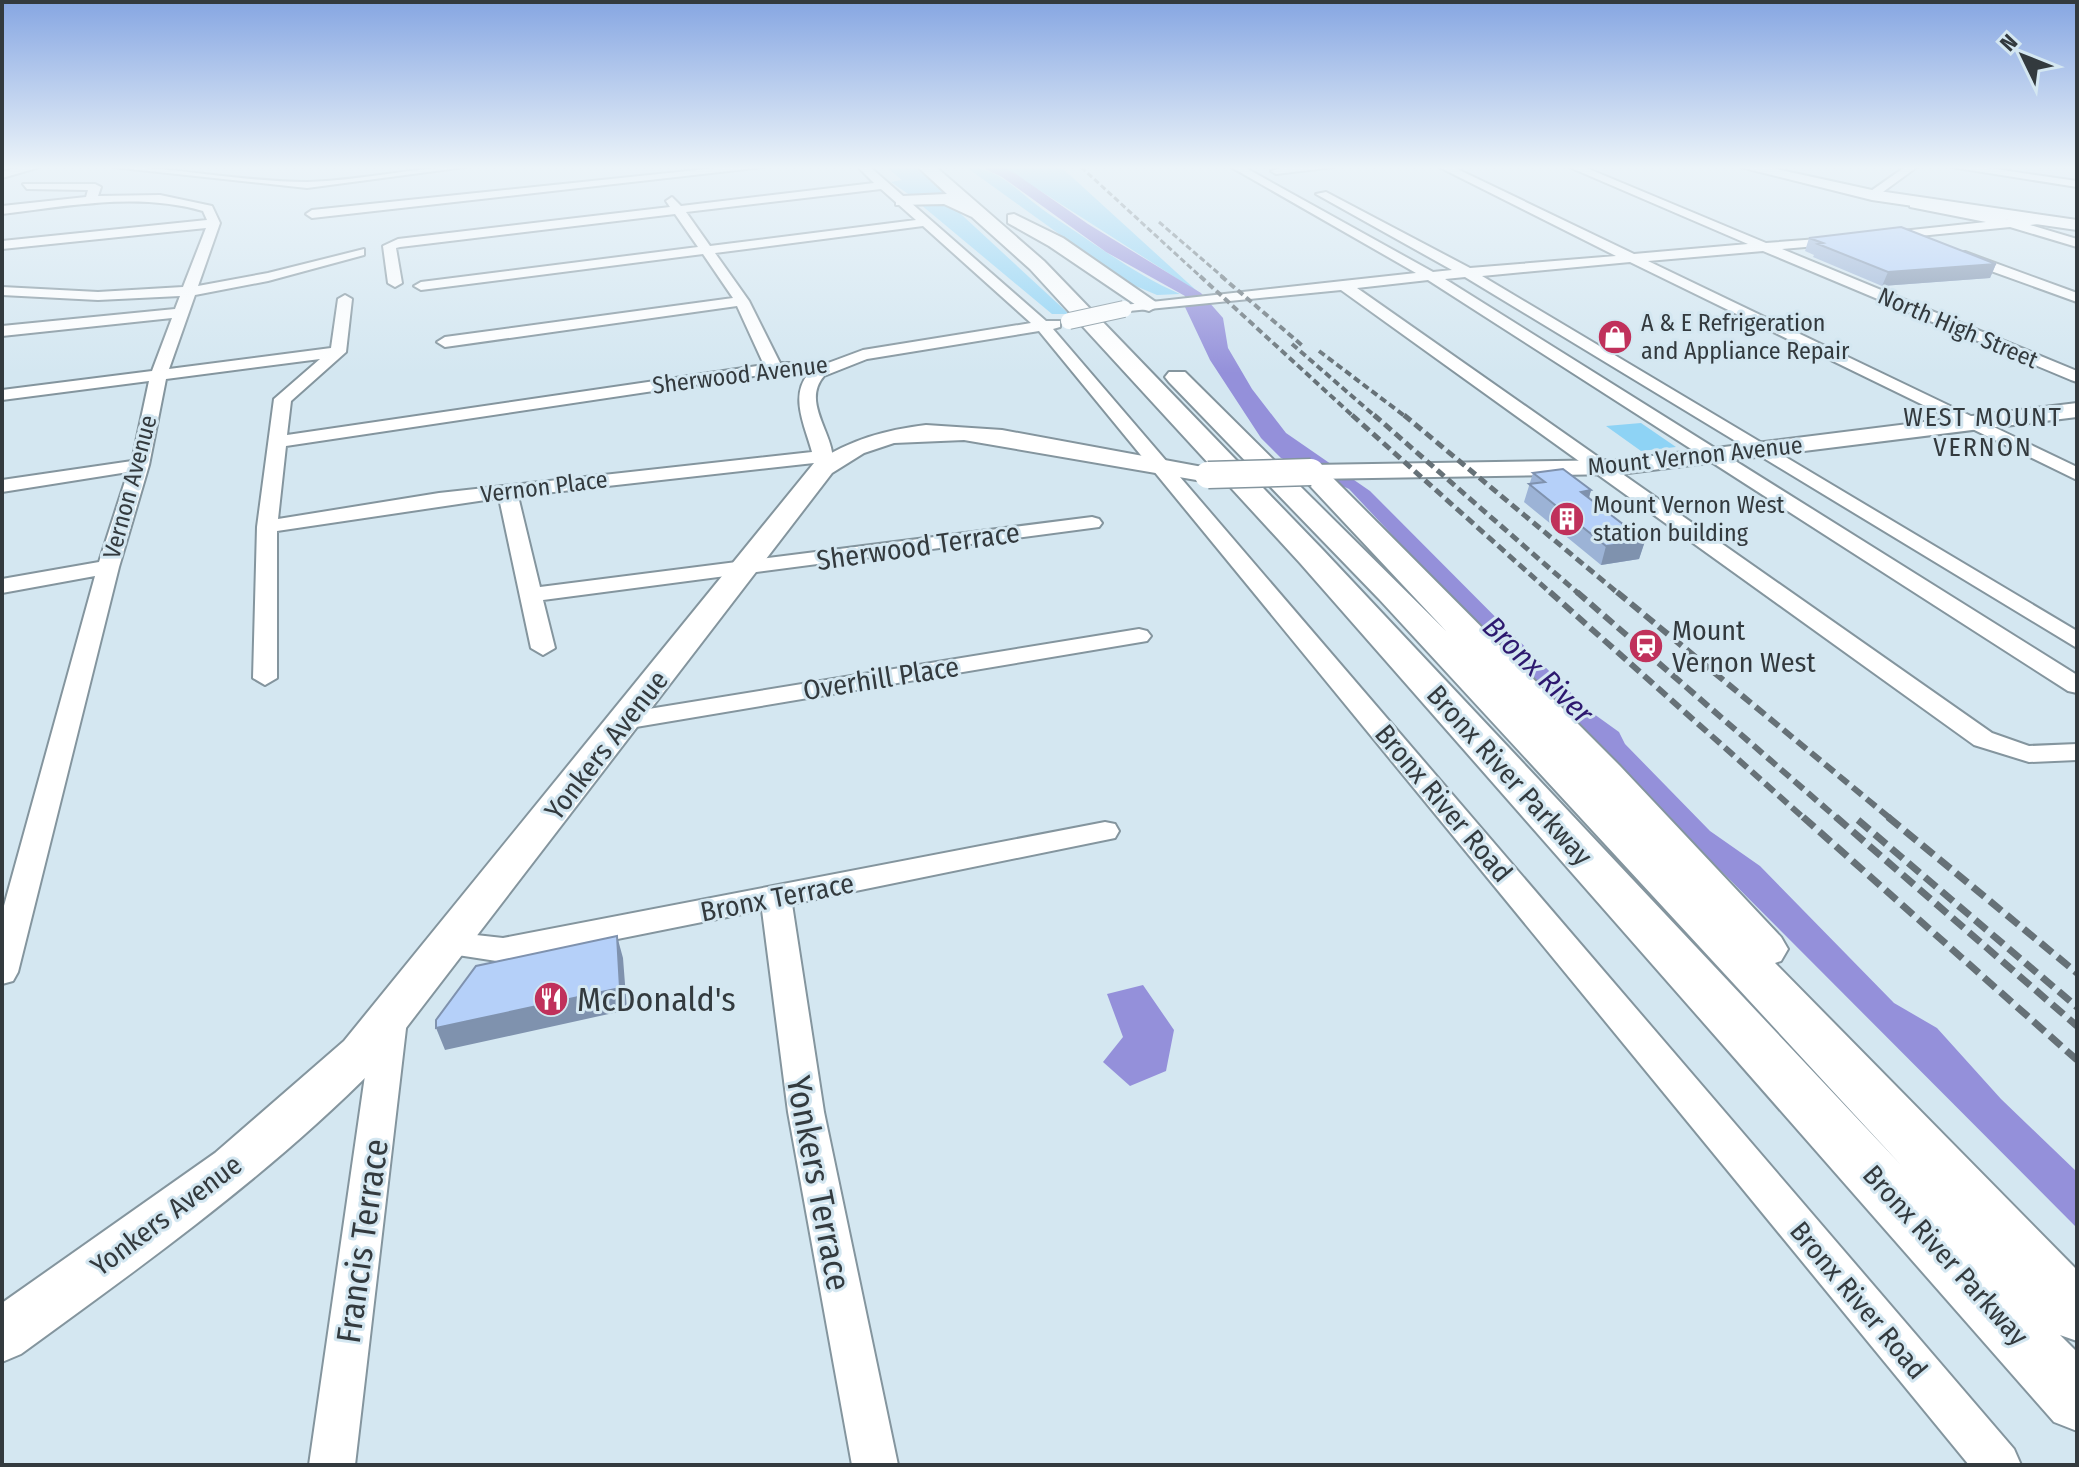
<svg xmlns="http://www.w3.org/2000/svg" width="2079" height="1467" font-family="'Fira Sans Condensed',sans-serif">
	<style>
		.green { fill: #8ed3f5 }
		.water { fill: #9490da }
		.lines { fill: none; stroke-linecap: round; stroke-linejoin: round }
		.minor-casing { stroke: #84959e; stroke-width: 4 }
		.major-casing { stroke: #84959e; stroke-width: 4 }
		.highway-casing { stroke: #84959e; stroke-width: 4 }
		.minor { fill: #fff; fill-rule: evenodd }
		.major { fill: #fff; fill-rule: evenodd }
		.highway { fill: #fff; fill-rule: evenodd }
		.rail-far4 { stroke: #667177; stroke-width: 3; stroke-dasharray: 6 3; stroke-linecap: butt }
		.rail-far3 { stroke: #667177; stroke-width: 4; stroke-dasharray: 7 4; stroke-linecap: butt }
		.rail-far2 { stroke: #667177; stroke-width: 5; stroke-dasharray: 9 5; stroke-linecap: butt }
		.rail-far1 { stroke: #667177; stroke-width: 6; stroke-dasharray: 12 6; stroke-linecap: butt }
		.rail { stroke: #667177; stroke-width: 7; stroke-dasharray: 15 7; stroke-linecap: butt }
		.minor-bridge-casing { stroke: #84959e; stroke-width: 18; stroke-linecap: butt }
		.major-bridge-casing { stroke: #84959e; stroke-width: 29; stroke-linecap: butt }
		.minor-bridge { stroke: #fff; stroke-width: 16 }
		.major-bridge { stroke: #fff; stroke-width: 26 }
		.wall { fill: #9cb3d6 }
		.shaded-wall { fill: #7f92ae }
		.building { fill: #b5d0f9; stroke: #7f92ae; stroke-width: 2 }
		.labels { text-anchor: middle; stroke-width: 6; stroke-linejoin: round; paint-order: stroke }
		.far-poi-label { font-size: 24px; fill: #333a3e; stroke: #d4e7f1; text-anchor: start }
		.far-street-label { font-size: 24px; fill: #333a3e; stroke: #d4e7f1 }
		.far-neighbourhood-label { font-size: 26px; letter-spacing: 2px; fill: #333a3e; stroke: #d4e7f1 }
		.street-label { font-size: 28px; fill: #333a3e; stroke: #d4e7f1 }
		.poi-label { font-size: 28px; fill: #333a3e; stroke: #d4e7f1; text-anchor: start }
		.water-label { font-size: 30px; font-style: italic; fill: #2d196f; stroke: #d4e7f1 }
		.near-poi-label { font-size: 34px; fill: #333a3e; stroke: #d4e7f1; text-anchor: start }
		.near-street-label { font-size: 34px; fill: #333a3e; stroke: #d4e7f1 }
	</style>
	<rect width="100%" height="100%" fill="#d4e7f1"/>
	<path class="green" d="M886,167h30l35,30 -40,-1 -20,-14 11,-2z
		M966,167c34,0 57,30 83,47 42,27 85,60 131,80l-23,1 -31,-13z
		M1003,167h58l137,125z
		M949,203l120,111h-17l-132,-110z
		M1641,423l35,24 -35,4 -35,-25z"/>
	<path class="water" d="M981,167h22l13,7 72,50 113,69 22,25 5,30 24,41 34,44 84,58 217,218 32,23 6,12 85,87 50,35 134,137 43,25 64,71 76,73v56l-589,-591 -139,-148 -68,-31 -20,-20 -51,-78 -25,-53v-11l-79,-44 -104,-75z
		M1143,985l31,45 -8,41 -36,15 -27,-24 20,-25 -16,-43z"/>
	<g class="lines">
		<g class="minor-casing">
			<path id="minor" d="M21,167h19l-38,11v-6z
				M112,167c65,0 130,15 195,15 53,-1 105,-15 158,-15l-158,21z
				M726,167h38l-452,51 -6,-4 6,-4z
				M858,167h12l176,154h14v6l-7,2 961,1120 7,16h-52l-930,-1134 -172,28 -43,17c-26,30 20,66 6,96h-14l-2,-9 -296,33 22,91 552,-70 7,2 3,4 -3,4 -556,73 12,48 -12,7 -12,-7 -32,-150 -222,33v147l-12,7 -12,-7 4,-151 17,-128 46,-40 -154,20 -17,86 -30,102 -101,405 -5,9 -11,3v-71l93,-337 -93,17v-14l97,-17 29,-90 -126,20v-12l130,-19 17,-80 -147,19v-10l150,-19 20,-53 -170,18v-10l173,-17 5,-13 -82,4 -96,-5v-8l96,5 85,-5 23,-59 -204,21v-8l205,-21 -4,-9c-65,-19 -135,-5 -201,3v-8l84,-9 2,-7 -61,-1 -4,-5h72l6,3 -3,9 62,-1 52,11 8,17 -22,63 70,-13 96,-24v6l-96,26 -73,14 -26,74 162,-21 7,-49 7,-4 7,4 -6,53 -55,49 -4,34 477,-70 -27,-59 -292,41 -8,-5 8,-5 288,-39 -30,-44 -282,36 -7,-4 7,-4 277,-35 -23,-33 -275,33 -4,1 6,35 -7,4 -7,-4 -5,-37 15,-7 272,-32 -4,-6 6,-4 9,9 193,-23zM881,189l35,31 -206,26 -24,-34zM923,226l108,97 -168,27 -35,13h-48l-31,-62 -34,-48zM774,373h35c-20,23 -4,53 3,79l-373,41 -161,26 8,-73z
				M1231,167h13l189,105 19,-2 -136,-76 10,-2 144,76 146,-12 -177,-89h14l181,87 114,-10 -179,-77h15l182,76 79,-6v6l-5,1 -58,5 295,122v11l-6,-2 -308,-129 -115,10 429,206v13l-447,-218 -148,14 595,355v17l-612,-371 -20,2 632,396v18l-9,-2 -640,-411 -71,8 635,445 37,13 48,-2v16l-48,2 -55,-17 -633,-455 -222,22 -2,-3 7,-4 292,-32z
				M1283,167h51l-58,7 -5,-3z
				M1905,167h12l-41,30h-8v-4z
				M1951,167h30l96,14v6z
				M1914,200l96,20 36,-3v6l-16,2 47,14v8l-67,-20 -131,13v-6l4,-1 103,-11 -76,-15v-6z
				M1955,252h10l112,41v9l-122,-44z
				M1139,629l8,2 4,5 -4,5 -523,88 -13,-8 13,-8z
				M1105,822l10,2 4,7 -4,7 -323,66 32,208 74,353h-46l-64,-353 -26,-202 -259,52 -65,-10 -5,-8 5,-8 11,-4 54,6z
				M390,1007l12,4 5,9 -52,445h-46l64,-445 5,-9z"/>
		</g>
		<g class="major-casing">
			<path id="major" d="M1740,167h27l105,23 205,30v10l-205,-30z
				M2077,403v14l-457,57 -309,5 -12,-7 12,-7 309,-5z
				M926,425l76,5 206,38 12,7 -12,7 -244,-42 -70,3 -30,10 -32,20 -456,594c-108,109 -231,197 -355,287l-19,8v-59l213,-150 129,-112 470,-578c37,-23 70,-33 112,-38z"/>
		</g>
		<g class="highway-casing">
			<path id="highway" d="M918,167h18l108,94 278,288 579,616 -522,-566 -210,-217 -4,-5 4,-5h16l261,259 -149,-159 4,-6h20l299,300 161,171 7,12 -7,12 -6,2 302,307v71l-17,-6 17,17v79l-23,-9 -754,-859 -270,-294 -58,-52 -28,-13 -48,1v-8l6,-1 45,-2z
				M1014,214l49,24 97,67 -11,6 -7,-2 -93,-63 -41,-23v-8z"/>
		</g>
		<use href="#minor" class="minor"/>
		<use href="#major" class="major"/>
		<use href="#highway" class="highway"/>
		<path class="rail-far4" d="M1081,167l121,111
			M1159,222l65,56"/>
		<path class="rail-far3" d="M1200,276l154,141
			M1221,276l83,71
			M1292,344l84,73
			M1319,351l87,66"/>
		<path class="rail-far2" d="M1352,415l200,179
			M1374,415l205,179
			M1404,415l215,179"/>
		<path class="rail-far1" d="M1550,592l255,227
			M1577,592l261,227
			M1617,592l274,227"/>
		<path class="rail" d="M1803,817l274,243
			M1836,817l241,209
			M1888,817l189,156
			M1858,820l219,187"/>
		<g class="minor-bridge-casing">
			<path id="minor-bridge" d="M1069,321l55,-12"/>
		</g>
		<g class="major-bridge-casing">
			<path id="major-bridge" d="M1208,475l103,-3"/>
		</g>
		<use href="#minor-bridge" class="minor-bridge"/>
		<use href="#major-bridge" class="major-bridge"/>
	</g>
	<path class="wall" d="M1809,238l187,26 -6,14 -108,8 -69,-29 1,-2 -9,-4z
		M1533,473l58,17 -2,8 56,43 -6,18 -38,6 -77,-63z"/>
	<path class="shaded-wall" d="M1996,264l-6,14 -108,8 6,-14z
		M1591,490l-5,18 -5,-16z
		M1645,541l-6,18 -38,6 5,-19z
		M617,936l6,22 4,52 -182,40 -9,-22z"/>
	<path class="building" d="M1901,227l95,37 -108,8 -70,-28 5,-1 -14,-5z
		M1563,469l28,21 -10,2 64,49 -39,5 -77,-62 16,-2 -12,-9z
		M617,936l3,52 -184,40v-8l40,-54z"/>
	<linearGradient id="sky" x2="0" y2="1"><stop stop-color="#86a6e2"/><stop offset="0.45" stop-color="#ecf4f9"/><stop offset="1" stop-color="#ecf4f9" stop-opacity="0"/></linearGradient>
	<rect width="2079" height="373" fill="url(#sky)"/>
	<defs>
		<g id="shop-disc" transform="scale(1.8)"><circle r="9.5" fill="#c0315b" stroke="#d4e7f1"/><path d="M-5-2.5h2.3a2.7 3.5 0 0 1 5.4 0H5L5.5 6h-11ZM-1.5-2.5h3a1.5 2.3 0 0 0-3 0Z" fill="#fff"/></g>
		<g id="building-disc" transform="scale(1.8)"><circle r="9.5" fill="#c0315b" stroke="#d4e7f1"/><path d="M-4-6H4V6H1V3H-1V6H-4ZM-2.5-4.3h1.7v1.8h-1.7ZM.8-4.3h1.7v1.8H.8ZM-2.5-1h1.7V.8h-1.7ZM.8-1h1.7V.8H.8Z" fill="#fff"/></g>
		<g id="station-disc" transform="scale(1.8)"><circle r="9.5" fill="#c0315b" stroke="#d4e7f1"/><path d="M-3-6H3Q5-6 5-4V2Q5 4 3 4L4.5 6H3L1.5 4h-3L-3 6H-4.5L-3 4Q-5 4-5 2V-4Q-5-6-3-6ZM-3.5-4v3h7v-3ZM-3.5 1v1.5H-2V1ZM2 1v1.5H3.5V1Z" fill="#fff"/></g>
		<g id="restaurant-disc" transform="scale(1.8)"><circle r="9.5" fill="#c0315b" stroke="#d4e7f1"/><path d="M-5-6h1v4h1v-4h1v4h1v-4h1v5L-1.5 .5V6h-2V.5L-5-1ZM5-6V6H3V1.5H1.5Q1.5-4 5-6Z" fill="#fff"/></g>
	</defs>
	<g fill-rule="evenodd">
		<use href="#shop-disc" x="1615" y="337"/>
		<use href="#building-disc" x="1567" y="519"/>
		<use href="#station-disc" x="1646" y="646"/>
		<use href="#restaurant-disc" x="551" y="999"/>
	</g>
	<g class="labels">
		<g class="far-poi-label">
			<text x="1641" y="331">A &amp; E Refrigeration<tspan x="1641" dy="28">and Appliance Repair</tspan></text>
			<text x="1593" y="513">Mount Vernon West<tspan x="1593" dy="28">station building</tspan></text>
		</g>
		<g class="far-street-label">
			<text transform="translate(1958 328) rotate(23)" y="8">North High Street</text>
			<text transform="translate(740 375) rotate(-7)" y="8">Sherwood Avenue</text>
			<text transform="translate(1695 456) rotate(-6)" y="8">Mount Vernon Avenue</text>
			<text transform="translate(130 487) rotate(-75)" y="8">Vernon Avenue</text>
			<text transform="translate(544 487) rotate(-7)" y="8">Vernon Place</text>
		</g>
		<g class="far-neighbourhood-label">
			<text x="1983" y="426">WEST MOUNT<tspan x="1983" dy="30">VERNON</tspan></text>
		</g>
		<g class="street-label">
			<text transform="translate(918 546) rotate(-8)" y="10">Sherwood Terrace</text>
			<text transform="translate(881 678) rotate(-9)" y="10">Overhill Place</text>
			<text transform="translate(606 745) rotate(-52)" y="10">Yonkers Avenue</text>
			<text transform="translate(1510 775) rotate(48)" y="10">Bronx River Parkway</text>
			<text transform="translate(1444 803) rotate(50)" y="10">Bronx River Road</text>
			<text transform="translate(777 897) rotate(-11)" y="10">Bronx Terrace</text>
			<text transform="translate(166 1215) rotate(-37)" y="10">Yonkers Avenue</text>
			<text transform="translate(1946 1255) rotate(48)" y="10">Bronx River Parkway</text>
			<text transform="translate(1859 1300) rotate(50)" y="10">Bronx River Road</text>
		</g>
		<g class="poi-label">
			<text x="1672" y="640">Mount<tspan x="1672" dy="32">Vernon West</tspan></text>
		</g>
		<g class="water-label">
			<text transform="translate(1538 670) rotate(44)" y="10">Bronx River</text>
		</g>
		<g class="near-poi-label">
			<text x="577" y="1011">McDonald's</text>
		</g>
		<g class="near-street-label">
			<text transform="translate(819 1183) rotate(79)" y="12">Yonkers Terrace</text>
			<text transform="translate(362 1241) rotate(-82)" y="12">Francis Terrace</text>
		</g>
	</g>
	<rect width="2079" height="1467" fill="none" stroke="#333a3e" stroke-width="8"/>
	<g transform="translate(2023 56) rotate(313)" stroke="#d4e7f1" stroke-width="6" paint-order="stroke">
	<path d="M0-6L14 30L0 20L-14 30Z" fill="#333a3e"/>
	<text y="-12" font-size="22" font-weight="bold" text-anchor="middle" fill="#333a3e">N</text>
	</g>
</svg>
